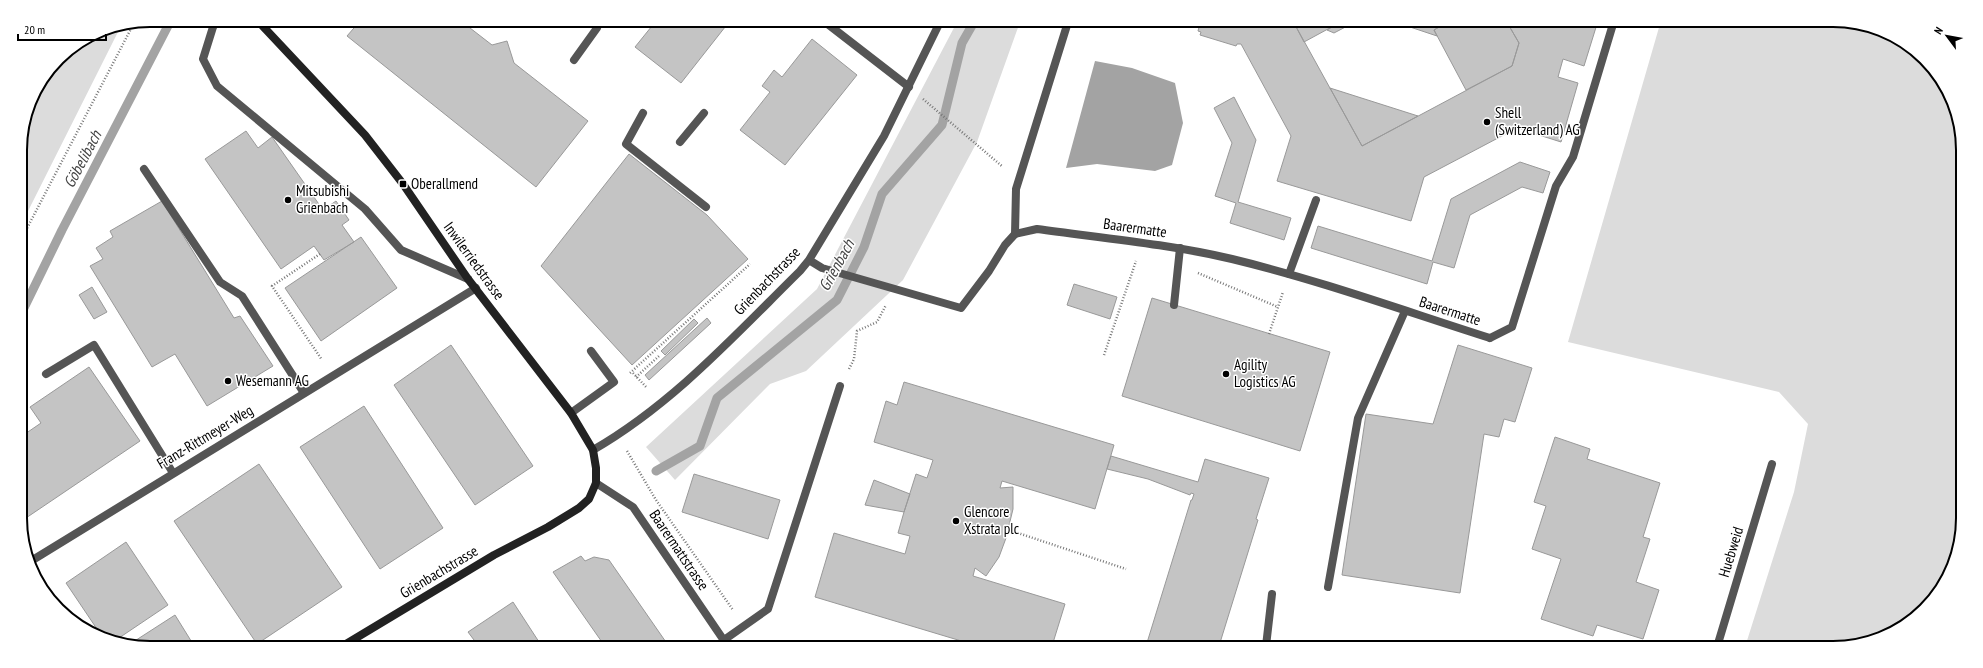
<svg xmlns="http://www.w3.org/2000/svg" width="1983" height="668" font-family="'PT Sans Narrow',sans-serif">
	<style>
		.green { fill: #dcdcdc }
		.water { fill: #a3a3a3 }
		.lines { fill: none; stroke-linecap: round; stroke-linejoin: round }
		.stream { stroke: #a3a3a3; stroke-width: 9 }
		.building { fill: #c4c4c4; stroke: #999 }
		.path { stroke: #777; stroke-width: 2.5; stroke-dasharray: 1 2; stroke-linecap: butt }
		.lane { stroke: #555; stroke-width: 8 }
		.street { stroke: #555; stroke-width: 8 }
		.secondary { stroke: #222; stroke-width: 8 }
		.poi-dot { fill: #000; stroke: #fff; stroke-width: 1.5 }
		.labels { text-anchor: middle; stroke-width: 3; stroke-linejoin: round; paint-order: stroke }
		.poi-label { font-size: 15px; fill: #000; stroke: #fff; text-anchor: start }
		.street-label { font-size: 15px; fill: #000; stroke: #fff }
		.water-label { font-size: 16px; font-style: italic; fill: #444; stroke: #fff }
		.rim { fill: none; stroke: #000; stroke-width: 2 }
	</style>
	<rect width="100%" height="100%" fill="#fff"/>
	<path class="green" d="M957,22h63l-43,120 -74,138 -97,91 -36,13 -95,96 -29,-33 171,-158z
		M1660,24h207l31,14 33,26 30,61 -2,427c-6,12 -11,28 -18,39 -49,68 -123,57 -196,56l49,-155 14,-68 -29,-32 -211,-50z
		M121,26l-100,199 -1,-83 10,-42 28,-42 42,-28z"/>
	<path class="water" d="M1095,61l37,7 43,15 8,40 -11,42 -17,6 -58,-7 -31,4z"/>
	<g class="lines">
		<path class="stream" d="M21,314l41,-84 109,-210
			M656,471l44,-25 17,-48 120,-98 27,-53 18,-53 60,-69 20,-82 12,-21"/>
	</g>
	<path class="building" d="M360,21h101l31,24 15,-4 7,22 74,58 -52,66 -189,-151z
		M656,21l73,1 -48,61 -46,-36z
		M1200,23h94l68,123 150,-80 7,-23 -11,-19h89l-13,42 -21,-7 -5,18 20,6 -17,59 -44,-14 -93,49 -13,44 -134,-40 14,-45 -50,-92h-4l-1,2 -36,-11 1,-3 -3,-1z
		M1294,23h45l-35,19z
		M1339,23h14l-19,10 -7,-3z
		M1398,23h29l12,4 -5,3 3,6z
		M1446,23l62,1 11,19 -7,23 -46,24 -32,-60z
		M812,39l45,36 -72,90 -45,-35 30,-38 -8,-6 12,-16 8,7z
		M1330,88l88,28 -56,30z
		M1234,97l22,43 -18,62 53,16 -7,22 -54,-17 6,-20 -21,-7 17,-53 -18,-35z
		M246,131l12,17 14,-11 51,73 13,-9 13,19 -7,5 12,17 -30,18 -10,-14 -33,23 -76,-110z
		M629,154l78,61 41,44 -116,106 -91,-99z
		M1520,162l30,10 -7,21 -21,-6 -52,28 -16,53 -21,-6 -6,22 -116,-36 7,-22 114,35 19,-62z
		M162,201l72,117 6,-2 33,50 -66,40 -32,-52 -23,13 -62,-101 13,-7 -7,-11 17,-11 -3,-6z
		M361,237l36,51 -76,53 -36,-53z
		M1074,284l43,13 -7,22 -43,-14z
		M92,287l15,25 -13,7 -15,-24z
		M1152,298l178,54 -30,99 -178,-55z
		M707,318l4,5 -62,57 -4,-5z
		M694,319l4,4 -33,32 -4,-4z
		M451,345l82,121 -58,39 -81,-120z
		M1458,345l74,23 -17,54 -11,-3 -5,18 -15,-3 -24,159 -118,-18 24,-161 67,10z
		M89,367l51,74 -117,79 -1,-84 19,-13 -11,-16z
		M904,382l210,63 -19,64 -93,-28 -2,7 13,-1v22l-7,29 -7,19 -13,19 -11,-8 -2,8 92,28 -13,42h-74l-163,-49 19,-64 71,21 5,-18 -12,-3 6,-21 12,-38 11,4 6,-18 -59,-18 12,-41 11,4z
		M364,406l79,122 -63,41 -80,-122z
		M1555,437l35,12 -3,10 73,24 -17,54 7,2 -14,43 23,8 -16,49 -46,-14 -4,11 -52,-17 20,-60 -29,-10 14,-43 -12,-4z
		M1111,456l87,26 7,-23 64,19 -13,41 2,1 -39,126h-73l45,-146h1l2,-6 -3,-1 -1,2 -42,-16 -41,-10z
		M259,464l83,123 -85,57 -83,-123z
		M694,474l86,26 -12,39 -86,-27z
		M874,480l36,14 -6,18 -39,-7z
		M126,542l42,63 -55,37 -10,-4 -37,-55z
		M581,556l4,5 9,-4 15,3 59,85h-64l-51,-73z
		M513,602l28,43 -64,-1 -9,-12z
		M175,615l18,29h-63z"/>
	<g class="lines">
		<path class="path" d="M923,99l80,68
			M23,236l111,-213
			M320,254l-48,32 50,74
			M1198,273l80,34
			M1269,334l14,-42
			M1104,355l32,-94
			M849,369l5,-10 3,-28 20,-9 9,-17
			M630,373l120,-109
			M633,373l14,15
			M636,377l23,-21
			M627,451l29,49 77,110
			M1009,530l117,39"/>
		<path class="lane" d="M218,20l-5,7 -10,32 14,27 148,123 36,41 67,29
			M825,22l84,65
			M265,28l7,-8
			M574,60l23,-32
			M643,113l-17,31 80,63
			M680,142l24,-29
			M144,169l76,113 22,14 62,97
			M1015,234l1,-45 52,-167
			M1289,274l27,-74
			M1174,305l6,-57
			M1490,338l22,-11 44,-141 17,-29 40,-133
			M46,374l48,-29 79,128
			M571,413l43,-31 -23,-31
			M1328,587l30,-169 47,-107
			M724,640l44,-31 72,-223
			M1266,646l6,-52"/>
		<path class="street" d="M809,260l13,8 139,40 28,-37 16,-26 10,-11 22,-5c65,9 131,15 195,30 87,21 173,52 258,79
			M593,450c80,-46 142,-115 207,-179l9,-11 75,-124 56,-114
			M596,483l37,24 94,138
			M31,561l445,-273
			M1717,647l55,-183"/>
		<path class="secondary" d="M257,20l108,115 38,49 65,95 103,134 22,37 3,18v15l-7,16 -10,9 -31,19 -54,28 -148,89"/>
	</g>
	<g class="poi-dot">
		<circle cx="1487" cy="122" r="4"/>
		<rect x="399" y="180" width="8" height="8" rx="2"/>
		<circle cx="288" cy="200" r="4"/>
		<circle cx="1226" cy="374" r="4"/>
		<circle cx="228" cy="381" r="4"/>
		<circle cx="956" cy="521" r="4"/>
	</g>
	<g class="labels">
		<g class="poi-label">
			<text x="1495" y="118">Shell<tspan x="1495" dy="17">(Switzerland) AG</tspan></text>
			<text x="411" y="189">Oberallmend</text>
			<text x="296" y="196">Mitsubishi<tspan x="296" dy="17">Grienbach</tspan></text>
			<text x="1234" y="370">Agility<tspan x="1234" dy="17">Logistics AG</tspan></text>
			<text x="236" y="386">Wesemann AG</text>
			<text x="964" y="517">Glencore<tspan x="964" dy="17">Xstrata plc</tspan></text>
		</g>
		<g class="street-label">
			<text transform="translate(1135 228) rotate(8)" y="5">Baarermatte</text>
			<text transform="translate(474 261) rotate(54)" y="5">Inwilerriedstrasse</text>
			<text transform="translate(767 281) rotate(-46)" y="5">Grienbachstrasse</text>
			<text transform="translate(1450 311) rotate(18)" y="5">Baarermatte</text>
			<text transform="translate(205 437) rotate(-31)" y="5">Franz-Rittmeyer-Weg</text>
			<text transform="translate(679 550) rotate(56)" y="5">Baarermattstrasse</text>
			<text transform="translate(1731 552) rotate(-73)" y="5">Huebweid</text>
			<text transform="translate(439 572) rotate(-31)" y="5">Grienbachstrasse</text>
		</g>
		<g class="water-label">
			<text transform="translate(82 159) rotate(-62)" y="6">Göbelibach</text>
			<text transform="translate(836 265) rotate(-61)" y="6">Grienbach</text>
		</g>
	</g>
	<path d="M0 0H1983V668H0ZM150 27H1833A123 123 0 0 1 1956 150V518A123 123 0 0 1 1833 641H150A123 123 0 0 1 27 518V150A123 123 0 0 1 150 27Z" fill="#fff" fill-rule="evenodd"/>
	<path class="rim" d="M150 27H1833A123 123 0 0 1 1956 150V518A123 123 0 0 1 1833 641H150A123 123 0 0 1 27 518V150A123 123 0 0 1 150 27Z"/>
	<g transform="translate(1947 36) rotate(302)" stroke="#ffffff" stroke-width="3" paint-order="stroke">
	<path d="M0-3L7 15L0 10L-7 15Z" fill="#000000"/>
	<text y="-6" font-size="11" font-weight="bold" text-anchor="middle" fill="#000000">N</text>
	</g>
	<path d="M18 34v6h88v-6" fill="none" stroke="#000000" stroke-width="2"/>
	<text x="24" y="34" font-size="12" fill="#000000" stroke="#ffffff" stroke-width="3" paint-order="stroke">20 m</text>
</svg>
